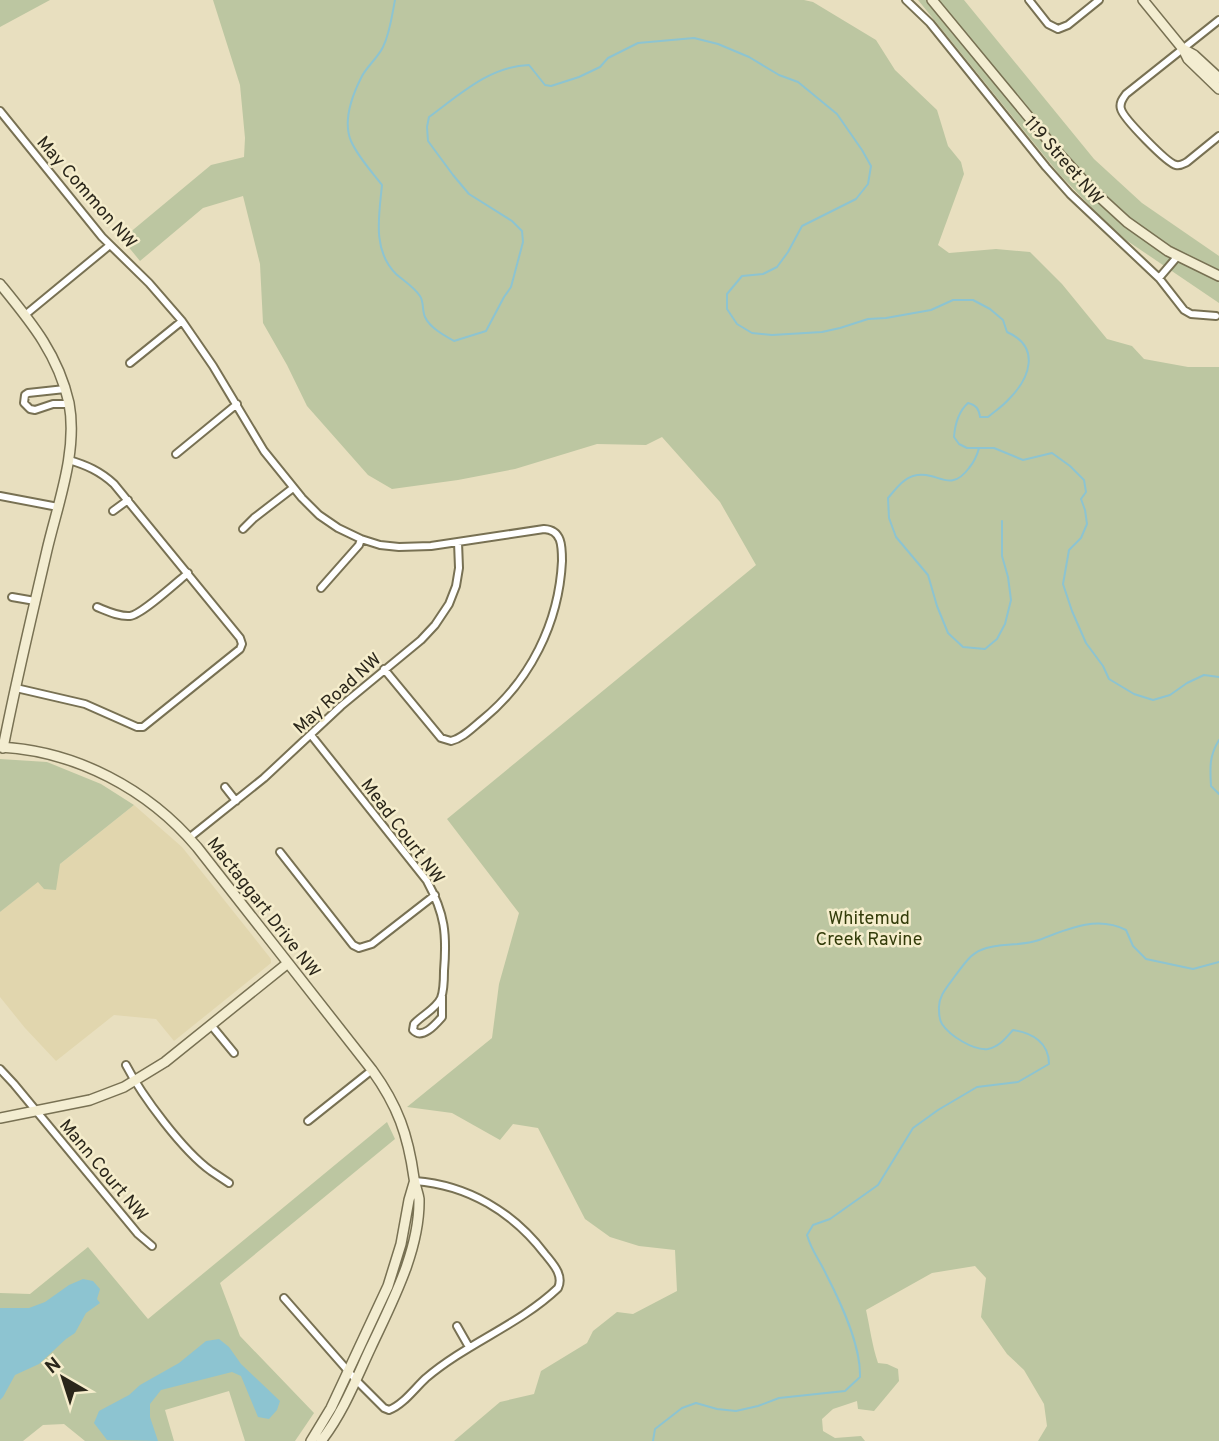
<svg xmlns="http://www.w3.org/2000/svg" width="1219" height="1441" font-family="Overpass,sans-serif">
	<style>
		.built { fill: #e1d6ae }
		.green { fill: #bcc6a1 }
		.water { fill: #8dc4d1 }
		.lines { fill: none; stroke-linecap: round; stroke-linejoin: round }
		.stream { stroke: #8dc4d1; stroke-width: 2 }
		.street-casing { stroke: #787153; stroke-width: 10 }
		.secondary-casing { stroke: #787153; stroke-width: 12 }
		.street { stroke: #fff; stroke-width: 6 }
		.secondary { stroke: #f3edd1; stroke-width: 9 }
		.labels { text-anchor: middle; stroke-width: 5; stroke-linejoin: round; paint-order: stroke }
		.street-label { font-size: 18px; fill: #2a261a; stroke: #f5edcc }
		.park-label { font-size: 18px; fill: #333c0a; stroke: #f5edcc }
	</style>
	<rect width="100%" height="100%" fill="#e8dfbf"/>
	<path class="built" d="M134,805l48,42 89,112v4l-97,78 -18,-22 -42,-4 -58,46 -31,-33 -25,-31v-85z"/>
	<path class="green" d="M0,0h50l-50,27z
		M213,0h591l9,2 63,38 19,30 42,40 11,36 13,16 3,12 -26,71 11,8 47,-4 34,3 32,32 45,55 25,7 12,13 44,8h31v1074h-181l9,-15 -3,-22 -20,-34 -17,-16 -26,-37 5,-39 -11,-12 -43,7 -66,37c4,18 6,35 12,53l9,1 11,5 1,12 -25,30 -16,-2 -1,-8 -24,8 -11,10 1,12 12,7 26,-2 4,5h-411l46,-39 34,-8 7,-23 46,-28 6,-12 24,-19 16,2 44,-23 -2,-41 -36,-4 -29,-9 -25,-18 -47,-91 -25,-4 -13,16 -48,-27 -45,-6 85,-69 7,-54 20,-71 -72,-94 309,-254 -36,-63 -58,-65 -16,8 -49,-1 -82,25 -57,11 -66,9 -24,-14 -61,-69 -20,-41 -24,-42 -3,-59 -17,-68 -40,12 -63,53 -18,-22 89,-74 33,-8 1,-19 -5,-53z
		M918,0h46l130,159 48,44 77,53v47l-93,-63 -28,-26 -39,-40z
		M0,759l47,3 54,22 33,21 -74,59 -4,26 -12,-1 -6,-7 -38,30z
		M387,1122l8,17 -175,144 20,53 74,77 -19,28h-50l-16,-50 -64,19 9,31h-89l-21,-17 -21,1 -20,16h-23v-148l30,1 58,-47 60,72z"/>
	<path class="water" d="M83,1279l10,2 7,8 -3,10 3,4 -14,10 -11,20 -9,6 -27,25 -24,11 -12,22 -3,3v-92h29l16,-6 24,-17z
		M219,1339l10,8 12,17 39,37 -3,9 -8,9 -11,-2 -17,-41 -9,-4 -71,18 -11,14v13l8,24 -51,-1 -13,-17 5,-12 30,-16 11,-10 39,-22 27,-22z"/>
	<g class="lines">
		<path class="stream" d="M395,0c-3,15 -5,33 -12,47 -6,12 -17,20 -22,31 -9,18 -18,44 -10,63 7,16 21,31 31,44 -3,31 -10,65 14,89 8,7 18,13 24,22 4,6 2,15 5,21 5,11 20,19 29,24l32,-10 18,-34 7,-10 12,-45 -1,-11 -10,-10 -43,-27 -16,-19 -25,-34 -1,-14 2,-10c30,-22 61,-51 100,-52l16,20 6,1 28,-9 21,-10 8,-9 30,-15 56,-5 24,6 31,13 30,18 19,7 39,32 25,36 9,16 -3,18 -12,15 -54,27 -14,26 -11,15 -14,7 -21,2 -15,18v15l10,15 15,9 20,2 50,-3 18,-4 28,-9 18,-1 45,-8 22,-10h20l17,9 13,11 4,12c34,15 23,46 2,67 -6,7 -14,12 -21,18h-8c-1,-8 -4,-12 -12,-14 -10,9 -13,21 -14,34l5,7 8,4h27l29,12 29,-7 18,13 14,14 2,12 -5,7 4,11 2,14 -6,14 -12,12 -6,34 9,27 14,32 17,23 6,13 25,15 19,6 17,-5 17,-12 17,-8 15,2
			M979,448c-2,8 -5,14 -10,20 -20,27 -32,1 -56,8 -10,3 -18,14 -25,22l1,20 7,19 32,38 9,31 11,27 15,14 22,2 12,-10 8,-15 6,-24 -3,-23 -6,-21v-35
			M1219,740c-10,16 -9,28 -8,46l8,8
			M653,1441l2,-12 27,-21 14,-5 21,6 19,2 22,-5 21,-8 66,-7 15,-14c1,-32 -19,-74 -34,-103 -7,-15 -14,-22 -19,-39l6,-10 17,-6 48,-34 35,-57 25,-18 39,-23 41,-5 31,-18c0,-21 -16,-31 -36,-34 -7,8 -14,17 -25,19 -14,2 -38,-13 -46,-25 -2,-3 -3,-11 -3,-15 -1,-13 9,-23 16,-33 7,-9 15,-22 26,-26 18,-8 39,-3 58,-10 28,-11 58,-25 87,-10l7,16 13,13 47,10 26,-7"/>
		<g class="street-casing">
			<path id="street" d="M906,0l24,23 116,144 24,27 89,84 25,32 7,4 25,2
				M1029,0l19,24 10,5 10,-4 31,-25
				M1219,20l-93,74c-3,4 -7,9 -5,15 2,9 46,54 55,56 5,1 7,-1 11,-3l32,-26
				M0,111l102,126 47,46 33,38 31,45 51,85 38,47 17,17 19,13 23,11 19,6 19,2 32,-1 113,-17c18,1 18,17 18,32 -3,62 -32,120 -80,159 -10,8 -19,18 -31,21l-10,-3 -57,-69
				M1159,278l18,-21
				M25,315l85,-70
				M130,363l52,-42
				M65,389l-37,4 -3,2 -1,8 6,6 5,1 18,-6h16
				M176,454l61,-50
				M0,496l58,11
				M113,511l15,-11
				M243,529l11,-11 39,-30
				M321,588l38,-43 2,-6
				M12,597l23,4
				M97,607c10,4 22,10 33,9 11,-1 47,-34 58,-43
				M16,688l69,16 52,23h6l97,-78 2,-5 -2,-6 -126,-154c-14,-13 -28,-19 -45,-24
				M311,735l116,146c18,33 20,53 17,90 0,8 0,19 -3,27 -5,11 -19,17 -27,26l-1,6c9,10 22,-5 29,-13v-21
				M225,787l11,14
				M189,838l75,-60 77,-72 80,-66 14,-15 14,-21 7,-18 3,-18 -1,-26
				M280,852l73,93 6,3 13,-4 63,-49
				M211,1025l23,28
				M126,1065c16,31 57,86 85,106 6,4 12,8 18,12
				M0,1069l14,15 124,150 14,12
				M308,1121l64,-51
				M284,1298l72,82 28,28 5,2c14,-5 26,-22 37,-32 41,-35 93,-53 132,-90 6,-13 -5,-24 -13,-34 -32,-42 -77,-69 -130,-73
				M457,1326l12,21"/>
		</g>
		<g class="secondary-casing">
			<path id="secondary" d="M932,0l129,156 31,34 35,32 41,29 51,25
				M1143,0l40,49 5,10 31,30
				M1183,49l11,6 25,23
				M0,284c31,38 58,70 69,119 9,48 -11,100 -22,147 -15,65 -31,131 -44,198
				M0,747c76,4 148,42 197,100l175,223c26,36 36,65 42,108 1,8 4,14 5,21 1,51 -27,103 -48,148 -15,32 -28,66 -50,94
				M0,1118l90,-18 34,-13 41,-25 123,-99
				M311,1441l20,-33 57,-122 13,-42 8,-44 5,-17"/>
		</g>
		<use href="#street" class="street"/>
		<use href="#secondary" class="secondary"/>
	</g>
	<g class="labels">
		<g class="street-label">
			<text transform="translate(1064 160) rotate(49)" y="6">119 Street NW</text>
			<text transform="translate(87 192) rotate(49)" y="6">May Common NW</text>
			<text transform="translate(337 693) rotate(-42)" y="6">May Road NW</text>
			<text transform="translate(403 831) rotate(53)" y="6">Mead Court NW</text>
			<text transform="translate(264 907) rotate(52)" y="6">Mactaggart Drive NW</text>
			<text transform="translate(104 1170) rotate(50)" y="6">Mann Court NW</text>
		</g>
		<g class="park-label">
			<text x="869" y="924">Whitemud<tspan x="869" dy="21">Creek Ravine</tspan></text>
		</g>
	</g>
	<g transform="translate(63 1378) rotate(321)" stroke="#f5edcc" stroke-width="5" paint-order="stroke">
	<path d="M0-5L12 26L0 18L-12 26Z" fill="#2a261a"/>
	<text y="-10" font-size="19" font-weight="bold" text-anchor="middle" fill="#2a261a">N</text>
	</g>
</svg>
